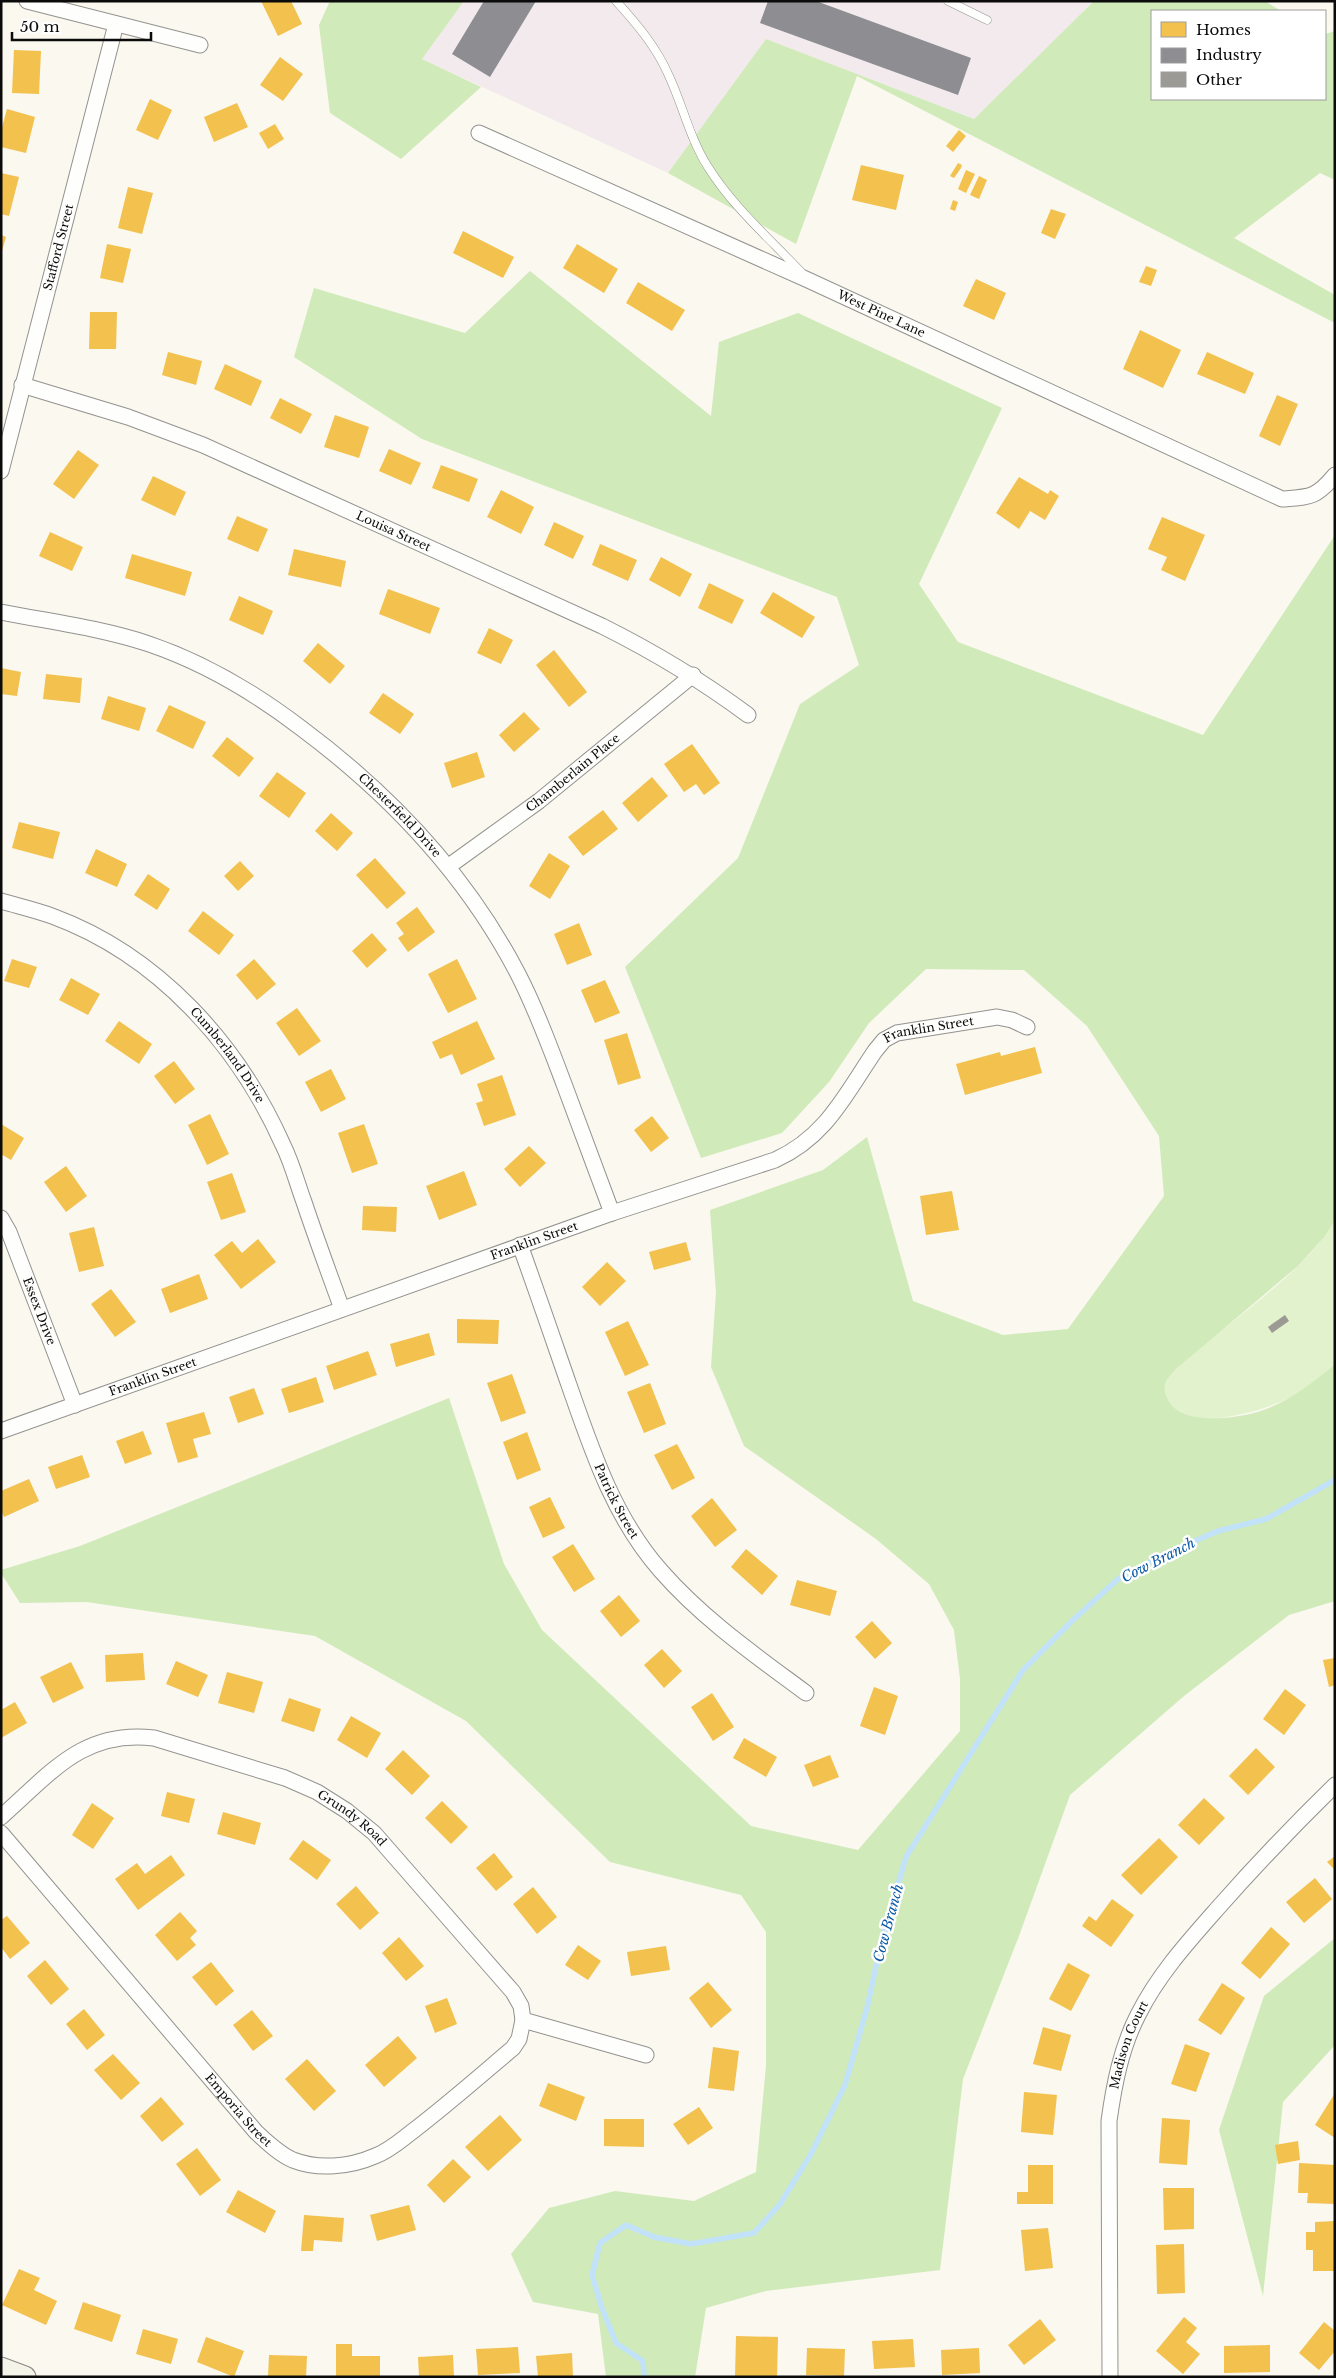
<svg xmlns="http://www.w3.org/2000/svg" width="1336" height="2378" font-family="'Libre Baskerville',serif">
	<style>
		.industrial { fill: #f2eaed }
		.green { fill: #e1f2cc }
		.forest { fill: #d0eaba }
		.homes { fill: #f2c14e }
		.industry { fill: #8d8d92 }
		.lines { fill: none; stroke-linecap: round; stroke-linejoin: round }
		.stream { stroke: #c1e2f8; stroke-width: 5.5 }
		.building { fill: #9c9a95 }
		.lane-casing { stroke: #93928e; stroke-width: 9 }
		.street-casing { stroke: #93928e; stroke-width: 17 }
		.secondary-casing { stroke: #898884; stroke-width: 23 }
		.lane { stroke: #fefefd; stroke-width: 8 }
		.street { stroke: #fefefd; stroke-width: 15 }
		.secondary { stroke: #f4f4e8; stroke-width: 21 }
		.labels { text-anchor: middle; stroke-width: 5; stroke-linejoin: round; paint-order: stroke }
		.street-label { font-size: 12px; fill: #0b0b0b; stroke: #fff }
		.water-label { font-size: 14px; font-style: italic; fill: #0b5aa7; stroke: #fff }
	</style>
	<rect width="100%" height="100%" fill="#faf8ef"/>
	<path class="industrial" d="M464,1h630l-120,118 -208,-80 -98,134 -246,-114z"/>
	<path class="green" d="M1335,1220v144c-10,8 -19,18 -29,25 -26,18 -116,47 -137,15 -6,-10 -5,-20 1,-29 51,-51 128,-93 165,-155z"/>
	<path class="forest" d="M330,1h134l-42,58 59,28 -80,72 -71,-46 -11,-88z
		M1094,1h171l16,10h-129v88h173v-65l10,-3v149l-15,-7 -86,65 101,57v28l-478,-247 -61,168 -128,-71 98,-134 208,80z
		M530,271l181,145 8,-74 79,-29 204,95 -83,176 39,58 245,93 132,-200v685l-10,16 -27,30 -121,102c-9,9 -16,17 -10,30 11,27 60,21 83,16 34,-8 59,-28 85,-50v237l-46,14 -105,81 -114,99 -51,141 -56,143 -23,191 -174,21 -60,17 -11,69h-89l-8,-63 -65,-12 -22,-48 38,-46 66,-17 79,10 62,-29 10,-106v-134l-25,-37 -131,-33 -144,-141 -151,-85 -228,-34 -67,1 -19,-30v-3l79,-24 369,-148 55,166 38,66 209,196 107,24 102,-119v-52l-6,-49 -25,-46 -53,-45 -132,-93 -33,-79 5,-75 -6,-82 113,-40 44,-33 46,164 90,34 65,-6 96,-133 -5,-60 -72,-110 -63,-56 -98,-1 -57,54 -40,59 -47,51 -81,25 -76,-191 113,-109 62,-154 59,-39 -22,-68 -415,-158 -128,-82 20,-69 151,45z
		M1335,1938v107l-52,57 -20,194 -44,-166 45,-134z"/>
	<path class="homes" d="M261,1h30l11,23 -24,12z
		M14,50l27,1 -2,43 -27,-1z
		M280,57l23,17 -20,27 -23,-16z
		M150,99l22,11 -14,30 -22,-10z
		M237,103l11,24 -34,15 -10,-25z
		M7,109l28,8 -9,36 -25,-6v-16z
		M275,124l9,15 -16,10 -9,-16z
		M959,130l7,6 -13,16 -7,-6z
		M958,163l4,2 -1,3 -7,10 -4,-2z
		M861,165l43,10 -8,35 -44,-10z
		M966,170l9,4 -9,19 -8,-4z
		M1,173l18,4 -10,39 -8,-2z
		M979,176l8,4 -8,19 -9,-4z
		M128,187l25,6 -11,41 -24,-6z
		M953,200l5,2 -3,9 -5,-2z
		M1051,209l15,5 -11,25 -14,-6z
		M463,231l51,26 -11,21 -50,-25z
		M1,235l5,2 -4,14h-1z
		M107,244l24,5 -8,34 -23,-5z
		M577,244l41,25 -14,24 -41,-25z
		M1146,266l11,4 -6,16 -12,-4z
		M976,279l30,14 -12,27 -31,-14z
		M638,282l47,28 -13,21 -46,-28z
		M90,312h27l-1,37h-27z
		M1140,330l41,20 -18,38 -40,-19z
		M168,352l34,9 -6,24 -34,-10z
		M1207,352l47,21 -9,21 -48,-20z
		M225,364l37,17 -11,25 -37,-17z
		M1277,395l21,9 -18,42 -21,-10z
		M280,398l32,16 -11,20 -31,-16z
		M335,415l34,12 -10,31 -35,-11z
		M389,449l32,14 -10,22 -32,-14z
		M78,450l21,15 -25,34 -21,-15z
		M441,465l37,14 -9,23 -37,-14z
		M153,476l33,16 -11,24 -34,-16z
		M1019,477l29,17 2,-4 9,6 -14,24 -15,-9 -11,18 -23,-16z
		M501,490l33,17 -13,27 -34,-17z
		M237,516l31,13 -10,23 -31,-13z
		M1162,517l43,18 -20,46 -24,-11 6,-13 -19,-8z
		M554,522l30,14 -11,23 -29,-14z
		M50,532l33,15 -11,24 -33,-15z
		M600,544l37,16 -9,21 -36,-16z
		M294,549l52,12 -5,26 -53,-12z
		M132,554l60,18 -7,24 -60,-18z
		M661,557l31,17 -12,23 -31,-17z
		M709,583l35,17 -12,24 -34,-16z
		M388,589l52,19 -10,26 -51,-20z
		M773,592l42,25 -13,21 -42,-25z
		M239,596l34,15 -10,24 -34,-15z
		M489,628l24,12 -12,24 -24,-11z
		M318,643l27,23 -15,18 -27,-23z
		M554,650l33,42 -18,15 -33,-42z
		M1,668l20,4 -4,24 -16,-2z
		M46,674l36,4 -2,25 -37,-4z
		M383,693l31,21 -14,20 -31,-21z
		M108,696l38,12 -7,23 -38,-12z
		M169,705l37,17 -13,27 -37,-18z
		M524,712l16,17 -26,23 -15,-17z
		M227,737l27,21 -15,19 -27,-21z
		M692,744l28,39 -16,12 -8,-11 -12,8 -20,-28z
		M477,752l8,25 -33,11 -8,-25z
		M277,772l29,21 -17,25 -30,-22z
		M652,777l16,19 -30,26 -16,-19z
		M603,810l15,19 -35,27 -15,-19z
		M331,813l22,20 -16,18 -22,-20z
		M19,822l41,10 -7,27 -41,-11z
		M96,849l31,15 -10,23 -32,-14z
		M549,853l21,13 -20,33 -21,-13z
		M375,858l31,35 -19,16 -31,-34z
		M240,861l14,15 -16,15 -14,-15z
		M148,874l22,15 -13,21 -23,-15z
		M417,907l18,25 -27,20 -10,-14 6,-4 -8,-11z
		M203,911l31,24 -15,20 -31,-24z
		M579,923l13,32 -25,10 -13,-31z
		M372,933l15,17 -20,18 -15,-17z
		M12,959l25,8 -8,21 -25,-7z
		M254,959l22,25 -19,16 -21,-25z
		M457,959l20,40 -29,14 -20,-39z
		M71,978l29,16 -12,21 -29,-15z
		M605,980l15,33 -25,10 -14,-33z
		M297,1008l24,33 -22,15 -23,-33z
		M119,1021l33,23 -13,20 -34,-23z
		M477,1021l18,38 -34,16 -9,-21 -12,5 -8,-17z
		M627,1033l14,45 -23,7 -14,-45z
		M1035,1047l7,26 -77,22 -9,-31 44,-12 1,4z
		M174,1061l21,28 -20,15 -21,-28z
		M331,1069l15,30 -25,13 -16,-30z
		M502,1075l14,40 -32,11 -8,-23 7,-2 -6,-17z
		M210,1114l19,40 -22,11 -19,-40z
		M652,1116l17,22 -18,14 -17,-22z
		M1,1124l23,14 -13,22 -10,-6z
		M364,1124l14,40 -26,9 -14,-40z
		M529,1146l17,17 -26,24 -16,-18z
		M66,1166l21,30 -21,16 -22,-30z
		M464,1171l13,34 -38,15 -13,-34z
		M232,1173l14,39 -25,8 -14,-38z
		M952,1191l7,39 -33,5 -6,-39z
		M363,1206l34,1 -1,25 -34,-2z
		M94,1227l10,39 -25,6 -10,-39z
		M258,1239l18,23 -35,27 -27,-34 18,-14 10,12z
		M686,1242l5,18 -37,10 -5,-18z
		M607,1262l19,19 -26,25 -18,-19z
		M199,1274l9,25 -38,14 -9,-24z
		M111,1289l25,33 -21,15 -24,-33z
		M457,1319l42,1 -1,24 -41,-1z
		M628,1321l21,44 -24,11 -20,-44z
		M429,1333l6,22 -39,12 -6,-23z
		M368,1351l9,24 -43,15 -8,-24z
		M512,1374l14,39 -25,9 -14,-39z
		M316,1377l8,25 -35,11 -8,-24z
		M650,1383l16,41 -22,9 -17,-41z
		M254,1388l10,26 -26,9 -9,-26z
		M204,1412l7,22 -18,5 5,18 -20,6 -12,-40z
		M143,1431l9,23 -27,10 -9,-23z
		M527,1432l14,38 -24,10 -14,-38z
		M677,1444l18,34 -23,12 -18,-35z
		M82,1455l8,22 -34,12 -8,-22z
		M29,1479l10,22 -35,16 -3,-7v-19z
		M550,1497l15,31 -22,10 -14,-31z
		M712,1498l25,32 -22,17 -24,-31z
		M573,1544l22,35 -21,13 -22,-35z
		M746,1549l32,27 -16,19 -31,-28z
		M797,1580l40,11 -7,25 -40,-11z
		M619,1595l21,26 -19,16 -21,-26z
		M872,1621l20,22 -17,16 -20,-22z
		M662,1649l20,22 -18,17 -20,-23z
		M143,1653l2,27 -39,2 -1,-27z
		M1335,1658v27l-6,2 -6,-27z
		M176,1661l32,14 -10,22 -32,-13z
		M71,1662l13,26 -31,15 -13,-26z
		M227,1672l36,10 -9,31 -36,-10z
		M874,1687l24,9 -13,39 -25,-9z
		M1285,1689l21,16 -22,30 -21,-16z
		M712,1693l22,34 -21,14 -22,-34z
		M289,1698l32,11 -7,23 -33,-11z
		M15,1702l12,21 -26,15v-28z
		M351,1716l30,17 -14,25 -30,-18z
		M744,1738l33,19 -11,20 -33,-19z
		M1256,1748l19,19 -27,28 -19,-19z
		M403,1750l27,26 -18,19 -27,-26z
		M830,1755l9,22 -26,10 -9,-22z
		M167,1792l28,7 -6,24 -28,-7z
		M1204,1798l21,20 -26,27 -21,-20z
		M442,1801l26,26 -17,17 -26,-26z
		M92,1803l22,15 -21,31 -21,-14z
		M223,1812l38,11 -6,22 -38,-11z
		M1159,1838l19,19 -37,38 -20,-20z
		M303,1840l28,20 -14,20 -28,-21z
		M494,1853l19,24 -17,14 -20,-23z
		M171,1855l14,20 -47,35 -23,-31 22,-16 8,11z
		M1335,1856v14l-8,-8z
		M1315,1878l17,21 -28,24 -18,-21z
		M356,1886l23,27 -19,17 -24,-26z
		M533,1887l24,30 -20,17 -24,-30z
		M1112,1899l22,16 -23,32 -29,-21 7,-10 7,5z
		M180,1912l17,19 -7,7 6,7 -19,16 -22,-26z
		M7,1916l23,27 -20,16 -9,-12v-27z
		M1271,1927l19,17 -30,35 -19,-16z
		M399,1937l25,29 -18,15 -24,-28z
		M578,1945l23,16 -13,19 -23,-15z
		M666,1946l4,24 -39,6 -4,-24z
		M45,1960l24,29 -18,16 -24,-29z
		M211,1962l23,29 -18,15 -24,-29z
		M1068,1963l22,12 -19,36 -22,-12z
		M708,1982l24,28 -21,18 -22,-30z
		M1222,1983l23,15 -24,37 -23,-15z
		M447,1998l10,26 -22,9 -10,-27z
		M84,2009l21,26 -18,15 -21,-26z
		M252,2010l21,26 -20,15 -20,-26z
		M1043,2027l28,8 -10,36 -28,-7z
		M398,2036l19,22 -33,29 -19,-22z
		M1185,2044l25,9 -14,39 -25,-8z
		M713,2047l26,4 -5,40 -26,-3z
		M113,2054l27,29 -19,17 -27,-30z
		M307,2059l29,32 -22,20 -29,-32z
		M548,2083l37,14 -9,24 -37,-15z
		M1024,2092l33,3 -4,40 -32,-3z
		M1335,2093v45l-20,-13z
		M161,2097l23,27 -22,18 -22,-26z
		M699,2107l14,21 -25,17 -15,-21z
		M500,2115l22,25 -34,31 -23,-24z
		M1162,2118l28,2 -3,45 -28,-2z
		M604,2119h40v28l-40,-1z
		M1298,2141l2,19 -22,4 -3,-19z
		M197,2148l24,32 -21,16 -24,-32z
		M453,2159l18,18 -27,26 -17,-18z
		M1299,2163l36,2v39l-28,-1 1,-10h-10z
		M1028,2165h25v39h-36v-12h11z
		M1163,2188h31v41l-30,1z
		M238,2190l38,21 -11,22 -39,-21z
		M409,2205l7,25 -39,11 -7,-26z
		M304,2215l40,3 -2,24 -28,-2 -1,11h-12z
		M1335,2221v50h-22v-21h-7v-18h9v-10z
		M1048,2228l5,40 -28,3 -4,-41z
		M1184,2244l1,49 -28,1 -1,-49z
		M19,2269l21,9 -6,12 23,11 -11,24 -44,-20z
		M83,2302l38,13 -9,27 -38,-13z
		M1184,2317l13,11 -11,14 14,12 -17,20 -27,-23z
		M1040,2319l16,21 -32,25 -16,-20z
		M1324,2322l11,9v20l-16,19 -20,-17z
		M143,2329l35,10 -7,25 -35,-10z
		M736,2336l42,1 -1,40h-42z
		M206,2337l38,14 -10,26 -37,-15z
		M913,2339l2,28 -41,2 -2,-28z
		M336,2344h16v12h28v21h-44z
		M1270,2345v27l-46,1v-27z
		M518,2347l2,26 -42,2 -2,-26z
		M807,2348l38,1 -1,27 -38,-1z
		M979,2348l1,25 -38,2 -1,-25z
		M572,2353l1,24h-35l-2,-21z
		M269,2355l38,1 -1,21h-38z
		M453,2355l1,22h-35l-1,-20z"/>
	<path class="industry" d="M484,1h52l-46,76 -38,-23z
		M768,1h48l155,57 -13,37 -198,-72z"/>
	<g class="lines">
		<path class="stream" d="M644,2377l-1,-16 -27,-18 -14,-35 -10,-33 8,-32 26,-18 28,12 37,7 63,-11 26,-29 31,-50 34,-69 22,-77 15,-70 24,-81 117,-187 50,-50 45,-41 49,-26 51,-22 48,-12 69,-39"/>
	</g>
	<path class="building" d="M1285,1315l4,6 -17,12 -4,-6z"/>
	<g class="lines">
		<g class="lane-casing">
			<path id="lane" d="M616,1c21,23 41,47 53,75 14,30 21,63 39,91 25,40 62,72 94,106
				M948,1l39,19"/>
		</g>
		<g class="street-casing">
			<g id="street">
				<path d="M27,1l173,44"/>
				<path id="s1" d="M479,133l329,147 474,219c28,-2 34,-1 53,-24"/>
				<path id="s2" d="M22,385l106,32 75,28 399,181c52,26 99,54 146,89"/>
				<path id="s3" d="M1,471l115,-447"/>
				<path id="s4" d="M1,612c50,10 100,16 148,32 56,19 106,49 152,84 90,67 165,146 217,246 18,35 32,73 46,110 16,43 32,86 48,129"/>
				<path id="s5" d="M449,866l90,-65 154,-126"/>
				<path id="s6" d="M1,901c17,5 34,9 51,15 106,39 186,128 231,229 9,18 14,38 21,57 12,36 25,71 38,107"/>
				<path id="s7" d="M1,1218l8,14 66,173"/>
				<path id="s8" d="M520,1245c17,47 33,94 49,140 23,66 45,133 92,186 42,48 94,84 145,122"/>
				<path id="s9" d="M1,1431l611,-218 163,-53c51,-23 70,-65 100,-109l9,-11 13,-7 100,-16 15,3 15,7"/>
				<path id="s10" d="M1,1817c49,-43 82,-88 153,-79l131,40 32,14 30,19 27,22 139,159 8,14 2,14 123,35"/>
				<path id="s11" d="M1,1833l255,299c11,10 23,22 37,28 25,10 57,7 82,-4 14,-5 26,-16 38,-25 34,-26 67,-55 100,-83l6,-9 4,-19"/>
				<path id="s12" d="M1110,2377l-1,-256c5,-36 12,-73 29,-106 20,-40 49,-72 79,-106 38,-43 77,-84 118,-124"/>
			</g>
		</g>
		<g class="secondary-casing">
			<path id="secondary" d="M1,2368l24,9"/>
		</g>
		<use href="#lane" class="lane"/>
		<use href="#street" class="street"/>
		<use href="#secondary" class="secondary"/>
	</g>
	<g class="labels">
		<g class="street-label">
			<text dy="4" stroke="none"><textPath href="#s3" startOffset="231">Stafford Street</textPath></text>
			<text dy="4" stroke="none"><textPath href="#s1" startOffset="441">West Pine Lane</textPath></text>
			<text dy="4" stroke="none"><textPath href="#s2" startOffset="400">Louisa Street</textPath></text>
			<text dy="4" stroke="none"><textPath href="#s5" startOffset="155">Chamberlain Place</textPath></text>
			<text dy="4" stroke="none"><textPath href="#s4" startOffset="458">Chesterfield Drive</textPath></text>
			<text dy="4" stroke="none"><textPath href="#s9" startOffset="1031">Franklin Street</textPath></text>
			<text dy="4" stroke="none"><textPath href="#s6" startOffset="281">Cumberland Drive</textPath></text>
			<text dy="4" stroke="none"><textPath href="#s9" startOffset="566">Franklin Street</textPath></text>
			<text dy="4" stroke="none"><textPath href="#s7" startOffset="101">Essex Drive</textPath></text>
			<text dy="4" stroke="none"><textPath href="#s9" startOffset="161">Franklin Street</textPath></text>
			<text dy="4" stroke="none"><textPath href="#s8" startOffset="274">Patrick Street</textPath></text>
			<text dy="4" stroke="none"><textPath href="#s10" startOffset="395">Grundy Road</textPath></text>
			<text dy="4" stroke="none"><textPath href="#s12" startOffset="335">Madison Court</textPath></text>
			<text dy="4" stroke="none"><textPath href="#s11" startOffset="365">Emporia Street</textPath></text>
		</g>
		<g class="water-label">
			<text transform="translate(1158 1560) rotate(-27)" y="5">Cow Branch</text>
			<text transform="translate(888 1923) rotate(-75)" y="5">Cow Branch</text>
		</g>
	</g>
	<rect width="1336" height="2378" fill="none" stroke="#0b0b0b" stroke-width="5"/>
	<rect x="1151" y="10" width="175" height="90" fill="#ffffff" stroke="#9d9d9d"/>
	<rect x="1161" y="22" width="25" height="15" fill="#f2c14e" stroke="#9d9d9d"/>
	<text x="1196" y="35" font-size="15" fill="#0b0b0b">Homes</text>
	<rect x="1161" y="48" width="25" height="15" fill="#8d8d92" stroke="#9d9d9d"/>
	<text x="1196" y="60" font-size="15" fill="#0b0b0b">Industry</text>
	<rect x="1161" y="72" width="25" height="15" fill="#9c9a95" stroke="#9d9d9d"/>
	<text x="1196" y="85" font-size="15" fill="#0b0b0b">Other</text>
	<path d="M12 32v8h139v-8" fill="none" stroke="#0b0b0b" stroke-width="2.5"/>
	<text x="20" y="32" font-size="15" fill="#0b0b0b" stroke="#ffffff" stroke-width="4" paint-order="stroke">50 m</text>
</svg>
